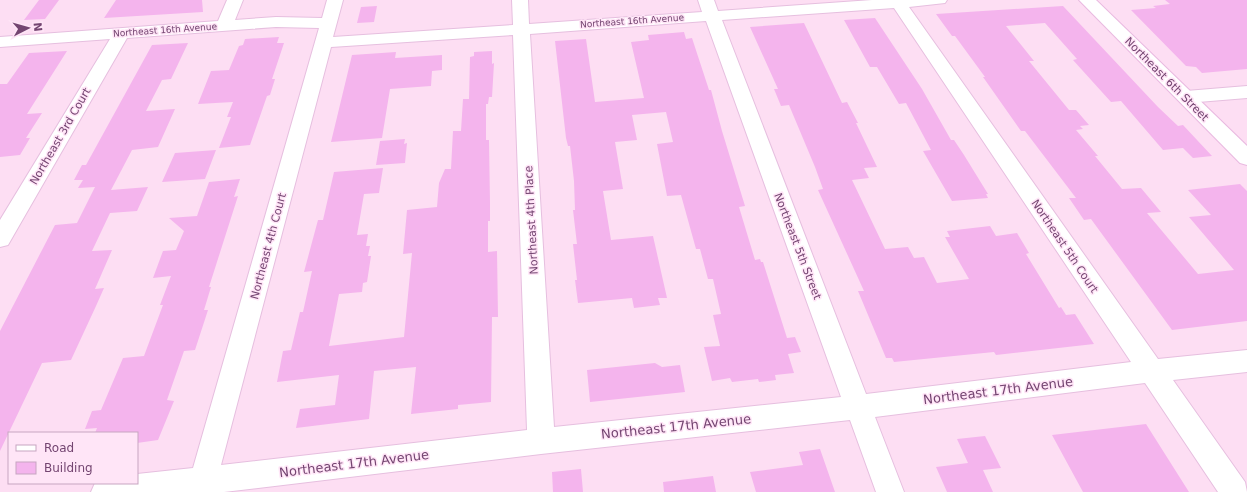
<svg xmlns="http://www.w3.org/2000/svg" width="1247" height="492" font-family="'DejaVu Sans',sans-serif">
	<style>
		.building { fill: #f4b4ed }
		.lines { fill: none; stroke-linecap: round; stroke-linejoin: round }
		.street-casing { stroke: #e6bfdf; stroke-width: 2 }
		.secondary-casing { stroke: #e9b9e0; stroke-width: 2 }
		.street { fill: #fff; fill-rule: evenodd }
		.secondary { fill: #fff; fill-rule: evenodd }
		.labels { text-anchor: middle; stroke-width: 3; stroke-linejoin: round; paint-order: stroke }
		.far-street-label { font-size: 9px; fill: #744571; stroke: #ffe5f7 }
		.street-label { font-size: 11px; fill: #744571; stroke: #ffe5f7 }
		.near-street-label { font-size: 13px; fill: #744571; stroke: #ffe5f7 }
	</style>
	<rect width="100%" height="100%" fill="#fddef3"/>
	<path class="building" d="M39,0h20l-14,19 -21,1z
		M116,0h86l1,12 -99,6z
		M1165,0h82v69l-45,4 -6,-6 -10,-1 -55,-56 25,-2 -3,-2 17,-2z
		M377,6l-3,16 -17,1 4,-16z
		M1063,6l95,101 20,19 5,-1 29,31 -19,2 -10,-10 -20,2 -42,-49 -10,1 -38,-42 4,-1 -32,-36 -39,3 28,35h-5l40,49h7l13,15 -9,1 3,3 -7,1 22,26h-3l27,33 19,-1 20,24 -14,1 51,61 36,-4 -45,-53 22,-2 -23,-25 52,-6 7,7v130l-75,9 -81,-111 -7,1 -15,-22h7l-51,-67h-4l-38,-54h2l-30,-41h-3l-16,-22z
		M875,18l47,71 29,51h3l10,15 24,39h-2l2,4 -36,3 -29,-50 8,-1 -25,-47 -7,1 -22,-37h-7l-26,-47z
		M804,23l38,80 5,-1 11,21h-2l21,44 -13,1 5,10 -17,2 33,69 23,-2 6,11 10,-1 13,26 32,-4 -24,-42h5l-3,-6 43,-5 6,10 21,-3 12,20 -3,1 33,54 2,-1 5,8 9,-1 19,30 -98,11 -2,-3 -100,10 -2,-4h-6l-28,-67h6l-46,-101 5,-1 -8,-22 -26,-62 -8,1 -7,-17h4l-28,-62z
		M684,32l2,7 6,-1 17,52h2l11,41 23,75 -6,1 16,53 5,-1 1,3h2l24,76 8,-1 6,15 -13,2 6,19 -19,2 1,5 -17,2 -1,-3 -26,3 -2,-4 -18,3 -8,-34 16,-1 -7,-31 8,-1 -8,-35h-5l-8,-30h-4l-15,-54 -14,1 -10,-52 16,-2 -7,-30 -34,3 5,25 -22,2 8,47 -20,2 8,49 42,-4 14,62h-9l2,7 -26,3 -2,-10 -54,5 -3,-23h2l-4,-36h4l-4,-34h2l-1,-29 -4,-35h-2l-2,-8 -11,-97 31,-2 9,63 49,-4 -13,-56 18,-2 -1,-5z
		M279,37l-2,6h7l-12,36h3l-5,16 -3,1 -17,49 -31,3 12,-31h-4l6,-15 -35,2 13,-33 18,-1 10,-24 4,-1 2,-6z
		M188,43l-17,36 -9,1 -16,31 29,-2 -17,38 -26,3 -21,40 37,-3 -11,24 -27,2 -18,38 20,-1 -17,39 9,-1 -8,18 -25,54 -29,3 -42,88v-120l55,-106 22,-2 18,-36 -17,1 5,-8h-9l8,-15h4l66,-120z
		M67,51l-40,63 15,-1 -16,25h4l-10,17 -20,2v-73h7l22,-31z
		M492,51v13l2,-1 -2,34h-3l-1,7h-2v36h3l1,63v18h-2v31l9,-1 1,66h-6l-1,85 -33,3v4l-47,5 5,-47 -42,4 -5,48 -73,9 4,-19 35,-4 4,-30 -62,7 6,-31 8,-1 9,-38h3l9,-41 -8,1 14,-52h5l11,-48 49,-4 -4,25 -15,1 -7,41 11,-1 -2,12h4l-2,10h3l-4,26 -4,1 -1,9 -23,2 -10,52 75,-9 8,-84 -9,1 4,-44 30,-3 2,-24 6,-14h6l2,-38h8l2,-32h6l1,-42 4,-1v-4z
		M396,52l-1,6 47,-3v15l-10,1 -1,15 -41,3 -8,49 -51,4 21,-87z
		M405,139l-1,5 3,-1 -2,20 -29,2 4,-24z
		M216,150l-11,29 -43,3 13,-29z
		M240,179l-6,18 4,-1 -29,91h2l-7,23h4l-13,40 -11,1 -17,49 7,1 -16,39 -21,3v-10h-42l2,-5 -12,1 7,-18 9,-1 22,-52 21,-2 19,-51h-3l11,-29 -18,2 10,-27 13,-1 8,-19 -15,-13 28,-2 12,-34z
		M655,363l7,4 18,-2 5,27 -95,10 -3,-32z
		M1146,424l43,68h-106l-31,-57z
		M985,436l16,32 -18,2 10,22h-46l-11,-25 32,-4 -11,-24z
		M820,449l15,43h-79l-6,-20 53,-7 -4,-13z
		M581,469l2,23h-30l-1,-20z
		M713,476l3,16h-52l-1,-10z"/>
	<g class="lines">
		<g class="street-casing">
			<path id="street" d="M227,0h16l-8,20 41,-3 46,1 5,-18h16l-10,37 180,-12 -1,-25h16l1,24 173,-12 -4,-12h16l4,11 154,-11h75l-2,3 -36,4 249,352 89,-9v22l-74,8 72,102 2,10h-29l-73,-109 -270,34 29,75h-28l-26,-72 -309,34 -317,38h-133l4,-9h42v-9l56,-6 126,-440 -43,-1 -149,11 -119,207 -8,2v-27l110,-181 -110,8v-10l218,-16zM894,8l237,354 -265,32 -144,-374zM706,21l135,376 -287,30 -24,-393zM513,35l14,395 -306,35 110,-418z
				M1247,86v12l-61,5 -6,-2 -3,-4 3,-4 6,-2z"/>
		</g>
		<g class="secondary-casing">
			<path id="secondary" d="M1079,0h17l151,146v19l-7,-2z"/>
		</g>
		<use href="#street" class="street"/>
		<use href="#secondary" class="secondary"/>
	</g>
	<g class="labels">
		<g class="far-street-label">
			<text transform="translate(632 21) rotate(-4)" y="3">Northeast 16th Avenue</text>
			<text transform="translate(165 30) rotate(-4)" y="3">Northeast 16th Avenue</text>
		</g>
		<g class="street-label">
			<text transform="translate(1167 79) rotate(45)" y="4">Northeast 6th Street</text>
			<text transform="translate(60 136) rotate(-60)" y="4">Northeast 3rd Court</text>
			<text transform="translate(531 220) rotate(-93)" y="4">Northeast 4th Place</text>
			<text transform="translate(268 246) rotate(-75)" y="4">Northeast 4th Court</text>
			<text transform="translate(798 246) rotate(69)" y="4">Northeast 5th Street</text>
			<text transform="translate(1065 246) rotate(56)" y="4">Northeast 5th Court</text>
		</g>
		<g class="near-street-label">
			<text transform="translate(998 390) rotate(-7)" y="5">Northeast 17th Avenue</text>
			<text transform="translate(676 426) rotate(-6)" y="5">Northeast 17th Avenue</text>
			<text transform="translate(354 463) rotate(-7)" y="5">Northeast 17th Avenue</text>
		</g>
	</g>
	<rect x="8" y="432" width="130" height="52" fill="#ffe5f7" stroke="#c7a5c1"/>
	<rect x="16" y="445" width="20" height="6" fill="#ffffff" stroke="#c7a5c1"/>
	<text x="44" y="452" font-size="12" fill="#744571">Road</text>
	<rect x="16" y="462" width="20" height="12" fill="#f4b4ed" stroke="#c7a5c1"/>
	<text x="44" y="472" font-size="12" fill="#744571">Building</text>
	<g transform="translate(28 28) rotate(84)" stroke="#ffe5f7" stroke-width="3" paint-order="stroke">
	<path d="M0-3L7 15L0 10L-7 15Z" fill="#744571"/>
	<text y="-6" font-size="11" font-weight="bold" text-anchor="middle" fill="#744571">N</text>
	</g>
</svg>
